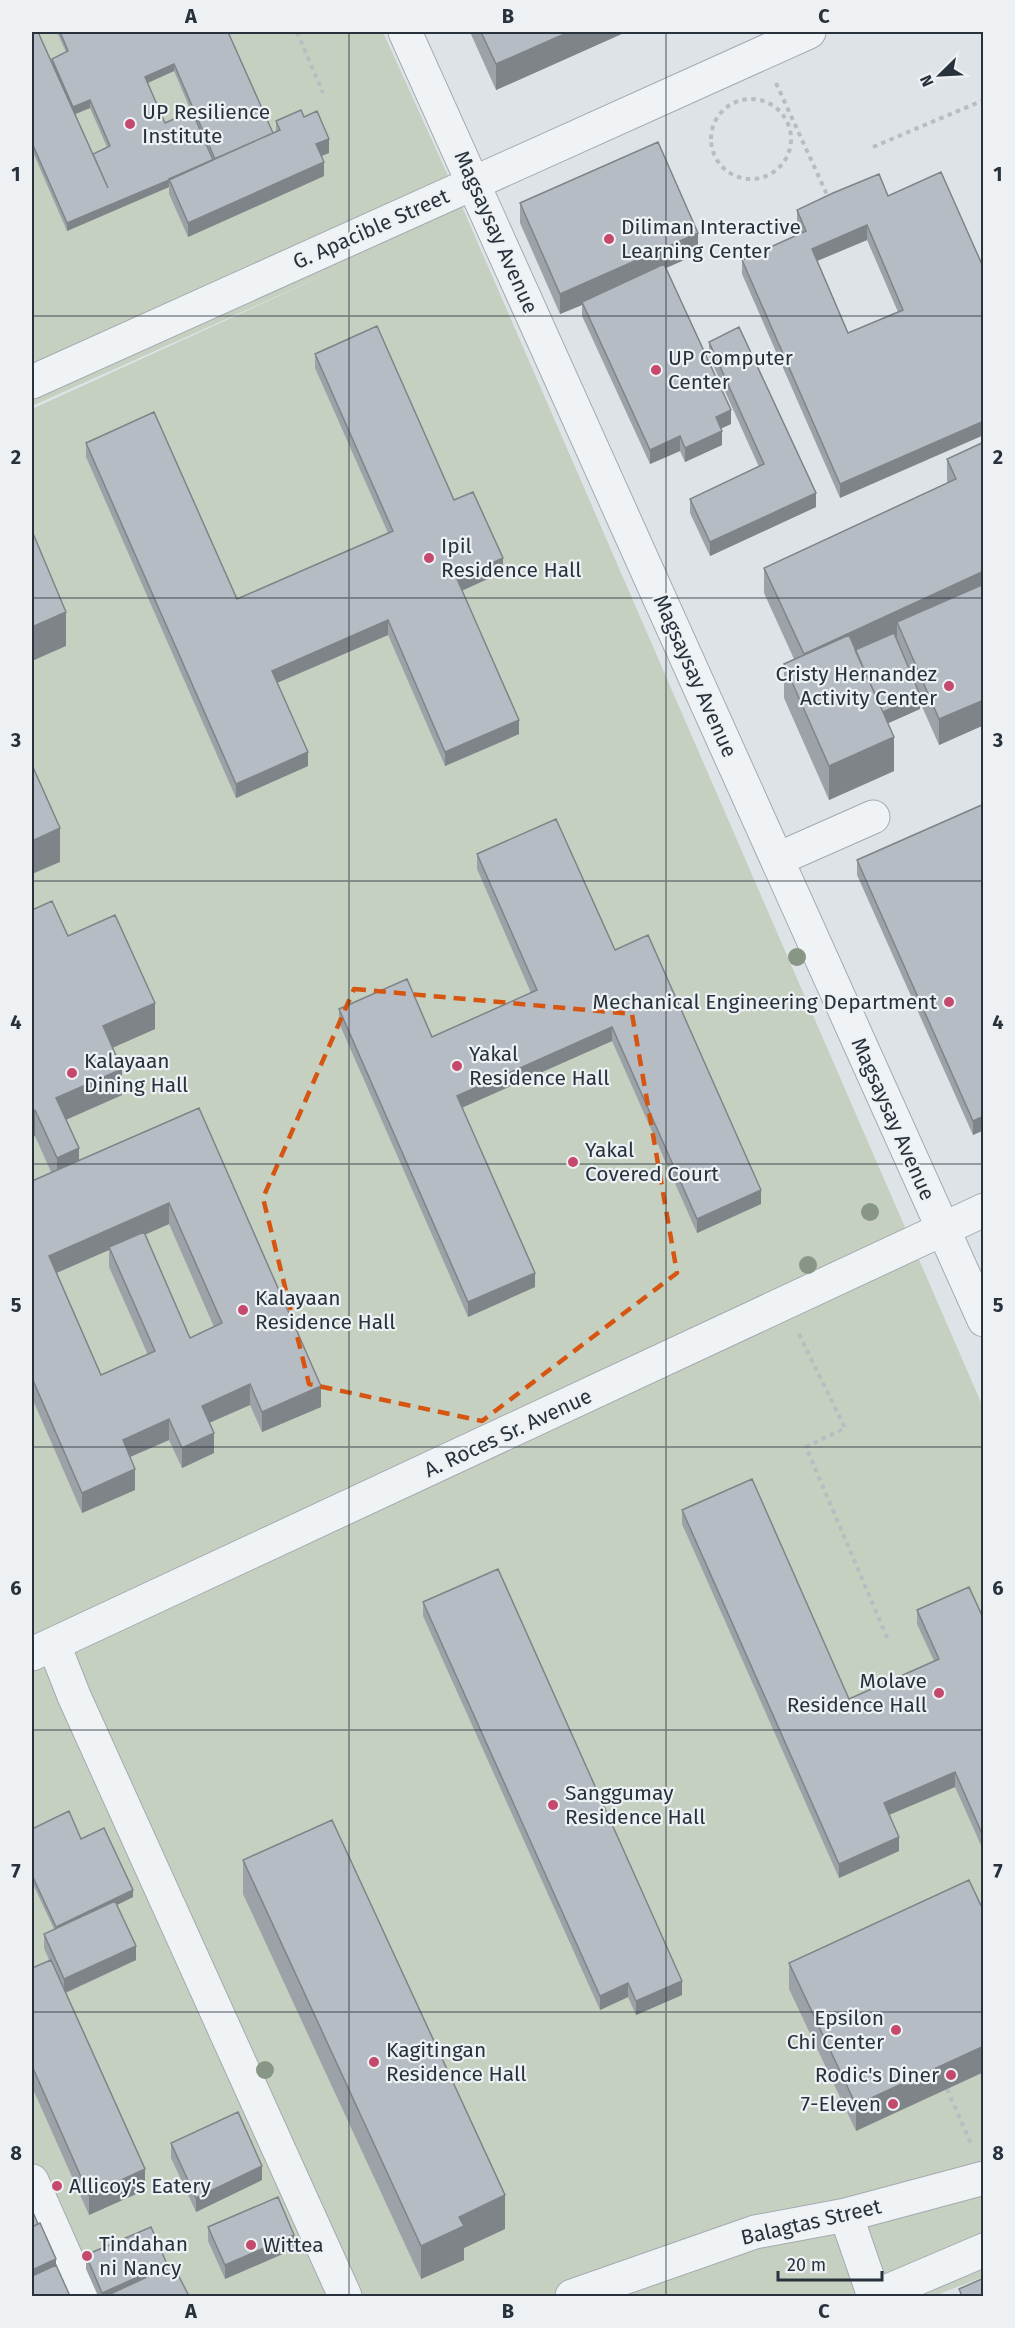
<svg xmlns="http://www.w3.org/2000/svg" width="1015" height="2328" font-family="'Fira Sans',sans-serif">
	<style>
		.green { fill: #c6d0c0 }
		.lines { fill: none; stroke-linecap: round; stroke-linejoin: round }
		.minor-casing { stroke: #a4aab0; stroke-width: 35 }
		.path { stroke: #b8bdc1; stroke-width: 4; stroke-dasharray: 4.5 4.5; stroke-linecap: butt }
		.minor { stroke: #f0f3f5; stroke-width: 33 }
		.tree { fill: #889686 }
		.wall { fill: #9da2a8; fill-rule: evenodd }
		.shaded-wall { fill: #7f8488 }
		.building { fill: #b6bcc3; stroke: #7f8488; stroke-width: 1.5; fill-rule: evenodd }
		.marked { fill: none; stroke: #d55511; stroke-width: 4.5; stroke-dasharray: 12 8; stroke-linejoin: round }
		.grid { fill: none; stroke: #28323c; stroke-width: 1.5; stroke-opacity: 0.55 }
		.poi-dot { fill: #c5496d; stroke: #edf1f4; stroke-width: 2 }
		.labels { text-anchor: middle; stroke-width: 4.5; stroke-linejoin: round; paint-order: stroke }
		.poi-label { font-size: 21px; fill: #28323c; stroke: #edf1f4; text-anchor: start }
		.street-label { font-size: 21px; fill: #28323c; stroke: #edf1f4 }
		.neatline { fill: none; stroke: #28323c; stroke-width: 2 }
		.grid-label { font-size: 20px; text-anchor: middle; font-weight: bold; fill: #28323c }
	</style>
	<rect width="100%" height="100%" fill="#dee3e7"/>
	<path class="green" d="M32,32h351l81,179 519,1196v870l-49,19h-902v-1887l308,-141 -308,138z"/>
	<g class="lines">
		<g class="minor-casing">
			<path id="minor" d="M405,32l579,1288
				M32,382l777,-350
				M778,859l95,-42
				M54,1645l20,51 271,600
				M32,1654l952,-444
				M32,2181l51,115
				M846,2215l28,81
				M572,2296l183,-64 91,-17 138,-37
				M876,2296l108,-46"/>
		</g>
		<path class="path" d="M297,32l26,61
			M776,83l53,116
			M711 139a40 40 0 1 1 80 0a40 40 0 1 1-80 0Z
			M873,147l111,-47
			M799,1334l46,94 -39,19 83,195
			M947,2089l25,57"/>
		<use href="#minor" class="minor"/>
	</g>
	<g class="tree">
		<circle cx="797" cy="957" r="9"/>
		<circle cx="870" cy="1212" r="9"/>
		<circle cx="808" cy="1265" r="9"/>
		<circle cx="265" cy="2070" r="9"/>
	</g>
	<path class="wall" d="M32,32l20,30v-3l14,-7 -9,-20h171l45,101 3,-1v-11l28,-4 25,36 -7,3 2,20 -136,61 -19,-43v-7l-102,44 -35,-81zM174,71l17,40 -26,12 -17,-40zM90,108l17,39 -14,7 -18,-40z
		M470,32h156l-130,58z
		M888,196l96,73 -144,229 -98,-224v-14l59,-26 -4,-10v-14zM867,240l31,72 -50,21 -31,-72z
		M520,203l178,51 -32,14 65,156 -10,4 1,17 -37,17 -5,-11 -30,13 -68,-148v-11l-22,9 -40,-91z
		M709,342l107,165 -106,49 -20,-43v-14l69,-32 -50,-111z
		M315,354l139,146 49,72 -41,18 57,144 -74,32 -57,-131 -111,48 31,83 -72,32 -150,-341v-14l151,156 151,-66 -73,-165z
		M984,442v283l-45,20 -19,-43v7l-32,14 6,48 -65,29 -45,-102v-34l10,-5 -30,-66v-25l183,-85v-24z
		M984,804v326l-11,5 -116,-260v-15z
		M477,854l138,96 146,254 -64,29 -85,-192 -150,66 73,180 -67,30 -129,-294v-14l93,28 99,-44 -54,-124z
		M32,910l36,26 87,93 -43,19 10,47 -56,25 13,40 120,-52 122,299 -59,25 -12,-27 -41,18 5,30 -32,15 -13,-28 -39,17 5,33 -53,23 -50,-115v-217l19,-9 -16,-36zM169,1224l45,103 -24,11 -45,-104zM109,1250v17l39,88 -47,20 -44,-102z
		M682,1510l167,189 85,-38 -17,-37v-14l67,10v232l-29,-65 -66,28 10,36 -60,27 -157,-354z
		M423,1602l259,393 -46,20 -8,-18 -28,13 -177,-394z
		M32,1829l49,10 52,58 -16,8 19,55 -70,33 79,197 -56,25 -57,-128v-119l17,-8 -5,-12v-14l10,-5 -22,-47z
		M243,1860l262,369 -41,19v12l-43,19 -178,-385z
		M969,1880l-113,251 -67,-142v-26z
		M171,2143l91,37 -66,32 -25,-54z
		M208,2227l86,22 -69,30 -17,-38z
		M86,2255l81,13 22,28h-91l-12,-27z"/>
	<path class="shaded-wall" d="M569,32h57l-130,58v-26z
		M174,64v7l-29,13v-7z
		M90,100v8l-17,7v-8z
		M329,139v14l-13,5v-14z
		M324,162v14l-136,61v-14z
		M169,180v7l-102,44v-8z
		M867,225v15l-55,23v-14z
		M698,233v21l-115,50 -1,-2v3l-22,9v-20z
		M731,410v14l-15,7v-14z
		M984,421v14l-144,63v-14z
		M722,431v14l-37,17v-14z
		M680,436v15l-30,13v-14z
		M816,493v14l-106,49v-14z
		M503,558v14l-46,21v-14z
		M984,571v25l-87,26v15l-93,43v-26z
		M66,612v34l-34,15v-34z
		M388,620v15l-116,50v-14z
		M920,695v14l-38,17v-14z
		M984,700v25l-45,20v-26z
		M519,720v14l-74,32v-14z
		M894,737v34l-65,29v-34z
		M308,752v14l-72,32v-14z
		M60,828v34l-28,12v-33z
		M155,1003v26l-52,23v-26z
		M612,1027v14l-155,69v-14z
		M122,1069v26l-66,29v-26z
		M35,1110v26l-3,2v-26z
		M984,1116v14l-11,5v-14z
		M79,1148v26l-22,10v-26z
		M761,1190v14l-64,29v-14z
		M169,1203v21l-58,26 -2,-3v3l-60,26v-20z
		M535,1273v14l-67,30v-15z
		M250,1384v21l-48,21v-20z
		M321,1386v21l-59,25v-20z
		M169,1419v21l-46,20v-20z
		M214,1433v20l-32,15v-20z
		M135,1469v21l-53,23v-20z
		M955,1772v15l-71,30v-14z
		M899,1837v14l-60,27v-14z
		M133,1890v7l-77,38v-8z
		M136,1946v14l-72,33v-14z
		M682,1981v14l-46,20v-14z
		M628,1983v14l-28,13v-14z
		M984,2046v26l-128,59v-26z
		M262,2166v14l-66,32v-14z
		M145,2169v21l-56,25v-20z
		M505,2195v34l-41,19v12l-43,19v-33l38,-29z
		M294,2235v14l-69,30v-14z
		M56,2259v14l-24,11v-14z
		M167,2264v14l-42,18h-23v-3z"/>
	<path class="building" d="M32,32h6l70,156 -15,-34 17,-8 -20,-46 -17,7 -21,-48 16,-8 -8,-19h168l45,101 -58,26 -41,-95 -29,13 20,46 27,-12 21,49 -44,20 -102,43 -35,-80z
		M481,32h88l-73,32z
		M301,110l3,7 13,-6 12,28 -13,5 8,18 -136,61 -19,-44 111,-49 -4,-9z
		M658,142l40,91 -138,61 -40,-91z
		M941,172l43,97v152l-144,63 -98,-224 64,-29 -9,-21 36,-17 46,-19 9,22zM867,225l36,85 -55,23 -36,-84z
		M664,264l67,146 -15,7 6,14 -37,17 -5,-12 -30,14 -68,-148z
		M377,326l77,174 19,-8 30,66 -46,21 62,141 -74,32 -57,-132 -116,51 36,81 -72,32 -150,-341 68,-31 83,187 156,-68 -78,-177z
		M739,327l77,166 -106,49 -20,-43 74,-35 -55,-122z
		M984,442v129l-180,83 -40,-86 192,-89 -9,-20z
		M32,531l34,81 -34,15z
		M984,584v116l-45,19 -42,-97z
		M894,633l26,62 -37,17 -28,-62z
		M849,635l45,102 -65,29 -45,-102z
		M32,765l28,63 -28,13z
		M984,804v312l-11,5 -116,-261z
		M556,819l59,131 33,-15 113,255 -64,29 -85,-192 -155,69 78,177 -67,29 -129,-293 68,-30 25,58 105,-47 -60,-136z
		M52,901l16,35 47,-21 40,88 -52,23 19,43 -66,29 23,50 -22,10 -22,-48 -3,2v-202z
		M199,1108l122,278 -59,26 -12,-28 -48,22 12,27 -32,15 -13,-29 -46,21 12,29 -53,24 -50,-115v-197zM169,1203l53,120 -32,15 -46,-106 -35,15 46,104 -54,24 -52,-119z
		M752,1479l97,220 90,-40 -22,-49 52,-23 15,33v218l-29,-66 -71,31 15,34 -60,27 -157,-354z
		M498,1569l184,412 -46,20 -8,-18 -28,13 -177,-394z
		M69,1811l12,28 23,-11 29,62 -77,37 -24,-52v-46z
		M332,1820l173,375 -46,22 5,9 -43,20 -178,-386z
		M969,1880l15,32v134l-128,59 -67,-142z
		M115,1901l21,45 -72,33 -20,-45z
		M51,1960l94,209 -56,26 -57,-129v-98z
		M238,2112l24,54 -66,32 -25,-55z
		M278,2197l16,38 -69,30 -17,-38z
		M32,2210l6,14 -6,3z
		M40,2223l16,36 -24,11v-43z
		M151,2227l16,37 -65,29 -16,-38z
		M56,2265l14,31h-38v-20z
		M173,2265l16,31h-83z
		M984,2278v18h-22l-3,-7z"/>
	<path class="marked" d="M354,989l278,25 45,259 -195,148 -173,-37 -46,-186z"/>
	<path class="grid" d="M349,32v2264M666,32v2264M32,316h952M32,598h952M32,881h952M32,1164h952M32,1447h952M32,1730h952M32,2012h952"/>
	<g class="poi-dot">
		<circle cx="130" cy="124" r="6"/>
		<circle cx="609" cy="239" r="6"/>
		<circle cx="656" cy="370" r="6"/>
		<circle cx="429" cy="558" r="6"/>
		<circle cx="949" cy="686" r="6"/>
		<circle cx="949" cy="1002" r="6"/>
		<circle cx="457" cy="1066" r="6"/>
		<circle cx="72" cy="1073" r="6"/>
		<circle cx="573" cy="1162" r="6"/>
		<circle cx="243" cy="1310" r="6"/>
		<circle cx="939" cy="1693" r="6"/>
		<circle cx="553" cy="1805" r="6"/>
		<circle cx="896" cy="2030" r="6"/>
		<circle cx="374" cy="2062" r="6"/>
		<circle cx="951" cy="2075" r="6"/>
		<circle cx="893" cy="2104" r="6"/>
		<circle cx="57" cy="2186" r="6"/>
		<circle cx="251" cy="2245" r="6"/>
		<circle cx="87" cy="2256" r="6"/>
	</g>
	<g class="labels">
		<g class="poi-label">
			<text x="142" y="119">UP Resilience<tspan x="142" dy="24">Institute</tspan></text>
			<text x="621" y="234">Diliman Interactive<tspan x="621" dy="24">Learning Center</tspan></text>
			<text x="668" y="365">UP Computer<tspan x="668" dy="24">Center</tspan></text>
			<text x="441" y="553">Ipil<tspan x="441" dy="24">Residence Hall</tspan></text>
			<text x="937" y="681" text-anchor="end">Cristy Hernandez<tspan x="937" dy="24">Activity Center</tspan></text>
			<text x="937" y="1009" text-anchor="end">Mechanical Engineering Department</text>
			<text x="469" y="1061">Yakal<tspan x="469" dy="24">Residence Hall</tspan></text>
			<text x="84" y="1068">Kalayaan<tspan x="84" dy="24">Dining Hall</tspan></text>
			<text x="585" y="1157">Yakal<tspan x="585" dy="24">Covered Court</tspan></text>
			<text x="255" y="1305">Kalayaan<tspan x="255" dy="24">Residence Hall</tspan></text>
			<text x="927" y="1688" text-anchor="end">Molave<tspan x="927" dy="24">Residence Hall</tspan></text>
			<text x="565" y="1800">Sanggumay<tspan x="565" dy="24">Residence Hall</tspan></text>
			<text x="884" y="2025" text-anchor="end">Epsilon<tspan x="884" dy="24">Chi Center</tspan></text>
			<text x="386" y="2057">Kagitingan<tspan x="386" dy="24">Residence Hall</tspan></text>
			<text x="939" y="2082" text-anchor="end">Rodic's Diner</text>
			<text x="881" y="2111" text-anchor="end">7-Eleven</text>
			<text x="69" y="2193">Allicoy's Eatery</text>
			<text x="99" y="2251">Tindahan<tspan x="99" dy="24">ni Nancy</tspan></text>
			<text x="263" y="2252">Wittea</text>
		</g>
		<g class="street-label">
			<text transform="translate(371 229) rotate(-24)" y="7">G. Apacible Street</text>
			<text transform="translate(496 232) rotate(66)" y="7">Magsaysay Avenue</text>
			<text transform="translate(695 676) rotate(66)" y="7">Magsaysay Avenue</text>
			<text transform="translate(893 1119) rotate(66)" y="7">Magsaysay Avenue</text>
			<text transform="translate(508 1433) rotate(-25)" y="7">A. Roces Sr. Avenue</text>
			<text transform="translate(811 2222) rotate(-13)" y="7">Balagtas Street</text>
		</g>
	</g>
	<rect width="1015" height="2328" fill="none" stroke="#edf1f4" stroke-width="66"/>
	<g transform="translate(940 75) rotate(246)" stroke="#edf1f4" stroke-width="4.5" paint-order="stroke">
	<path d="M0-4.5L10 22L0 15L-10 22Z" fill="#28323c"/>
	<text y="-9" font-size="16" font-weight="bold" text-anchor="middle" fill="#28323c">N</text>
	</g>
	<path d="M778 2271v9h104v-9" fill="none" stroke="#28323c" stroke-width="3"/>
	<text x="787" y="2271" font-size="18" fill="#28323c" stroke="#edf1f4" stroke-width="4.5" paint-order="stroke">20 m</text>
	<rect x="33" y="33" width="949" height="2262" class="neatline"/>
	<g class="grid-label">
		<text x="191" y="23">A</text>
		<text x="508" y="23">B</text>
		<text x="824" y="23">C</text>
		<text x="16" y="181">1</text>
		<text x="998" y="181">1</text>
		<text x="16" y="464">2</text>
		<text x="998" y="464">2</text>
		<text x="16" y="747">3</text>
		<text x="998" y="747">3</text>
		<text x="16" y="1029">4</text>
		<text x="998" y="1029">4</text>
		<text x="16" y="1312">5</text>
		<text x="998" y="1312">5</text>
		<text x="16" y="1595">6</text>
		<text x="998" y="1595">6</text>
		<text x="16" y="1878">7</text>
		<text x="998" y="1878">7</text>
		<text x="16" y="2160">8</text>
		<text x="998" y="2160">8</text>
		<text x="191" y="2318">A</text>
		<text x="508" y="2318">B</text>
		<text x="824" y="2318">C</text>
	</g>
</svg>
